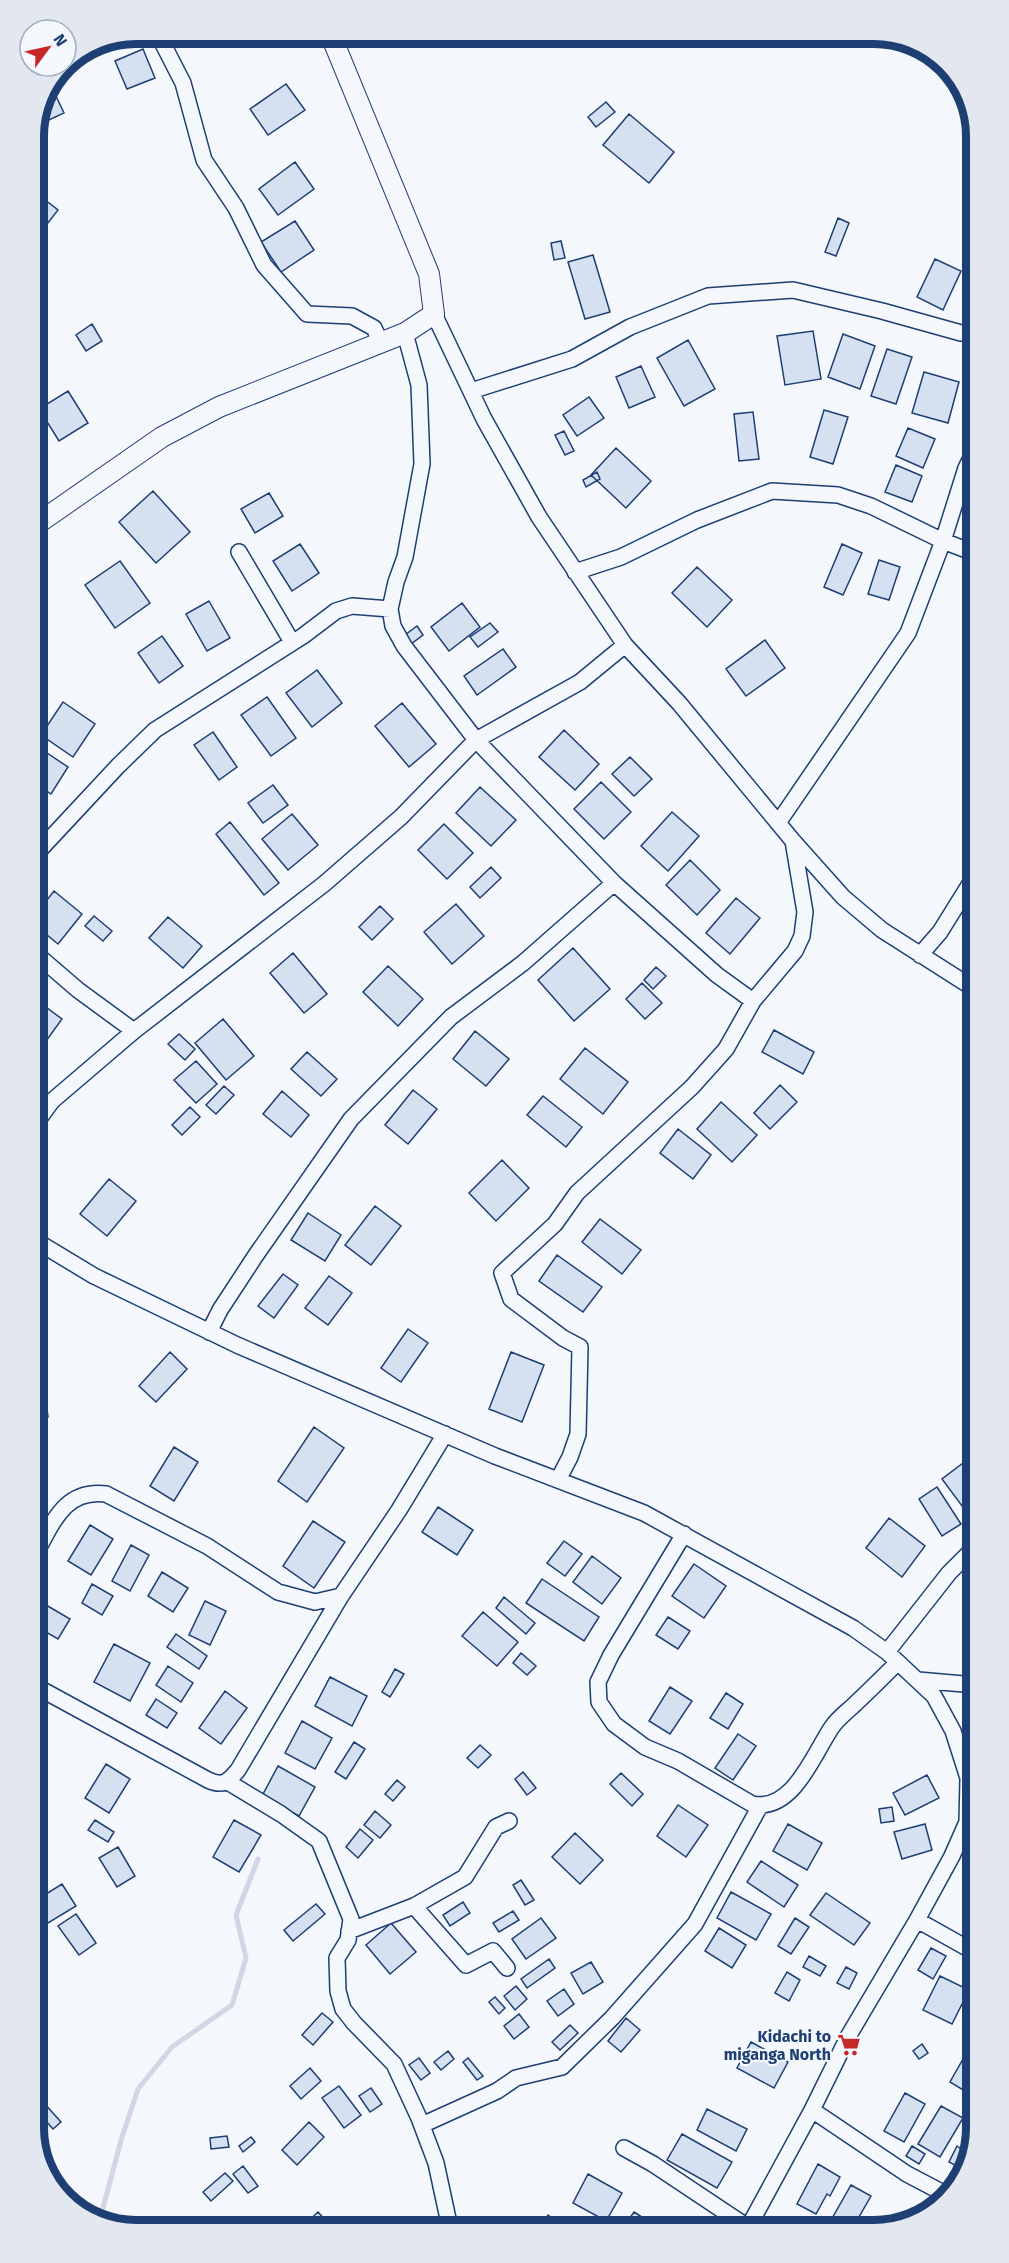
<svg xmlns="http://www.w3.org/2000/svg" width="1009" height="2263" font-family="'Fira Sans',sans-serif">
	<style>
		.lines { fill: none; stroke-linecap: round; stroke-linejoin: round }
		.stream { stroke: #cfd7e4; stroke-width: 5 }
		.building { fill: #d5e0f0; stroke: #1d3f73; stroke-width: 1.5 }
		.minor-casing { stroke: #1d3f73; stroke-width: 18 }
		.tertiary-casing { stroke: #1d3f73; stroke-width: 22 }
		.minor { stroke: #f4f7fb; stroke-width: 15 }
		.tertiary { stroke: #f4f7fb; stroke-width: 20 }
		.labels { text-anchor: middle; stroke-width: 4.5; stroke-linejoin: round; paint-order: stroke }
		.poi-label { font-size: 16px; font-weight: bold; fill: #1d3f73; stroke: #f4f7fb; text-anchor: end }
		.rim { fill: none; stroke: #1d3f73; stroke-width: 8 }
	</style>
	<rect width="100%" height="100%" fill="#f4f7fb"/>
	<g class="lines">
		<path class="stream" d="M100,2219l22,-82 16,-48 34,-42 60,-42 14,-47 -10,-43 22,-56"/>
	</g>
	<path class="building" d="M143,49l12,29 -28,11 -12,-28z
		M82,51l3,6 -19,9v-5z
		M286,84l19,26 -37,25 -18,-26z
		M55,94l9,19 -30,14 13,-29z
		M606,102l9,10 -19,15 -8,-10z
		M629,114l45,38 -25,31 -46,-38z
		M295,162l19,27 -36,26 -19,-26z
		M36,193l22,17 -14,18 -11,-8v-23z
		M838,218l11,5 -13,33 -11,-4z
		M295,221l19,29 -33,22 -20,-30z
		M561,241l4,17 -11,2 -3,-17z
		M593,255l17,57 -25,7 -17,-57z
		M935,259l26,12 -18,39 -26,-13z
		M92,324l10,17 -16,10 -10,-16z
		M813,331l8,48 -36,6 -8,-49z
		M843,334l32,12 -15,43 -32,-12z
		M688,340l27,49 -31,17 -27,-48z
		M887,349l25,8 -16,47 -25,-8z
		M641,366l14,31 -26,11 -13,-31z
		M924,372l35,10 -11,41 -36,-10z
		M68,391l20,32 -29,18 -20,-32z
		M589,397l15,21 -27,18 -14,-21z
		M824,410l24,7 -15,47 -23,-7z
		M753,412l6,47 -20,2 -5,-47z
		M908,428l27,11 -12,29 -27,-12z
		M564,431l10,20 -9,4 -10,-20z
		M616,448l35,33 -25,27 -35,-33z
		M896,465l26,11 -10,26 -27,-10z
		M597,472l3,7 -14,8 -3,-7z
		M153,491l37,41 -34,31 -37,-41z
		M269,493l14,23 -28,17 -14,-24z
		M300,544l19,29 -27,18 -19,-30z
		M842,544l20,9 -19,42 -19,-8z
		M879,560l21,7 -11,33 -21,-6z
		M120,561l30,42 -35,25 -30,-43z
		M697,567l35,33 -25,27 -35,-34z
		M209,601l21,37 -23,13 -21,-37z
		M462,603l18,24 -31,24 -18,-24z
		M490,623l8,9 -20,15 -8,-10z
		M417,626l6,9 -12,9 -6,-9z
		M162,636l21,30 -24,17 -21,-30z
		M765,640l20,28 -39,28 -20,-27z
		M503,649l13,18 -39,28 -13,-19z
		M317,670l25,33 -30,24 -26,-34z
		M267,697l29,41 -25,18 -30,-41z
		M63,702l32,22 -22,33 -32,-22z
		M402,703l34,41 -27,23 -34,-41z
		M564,730l35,34 -24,26 -36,-33z
		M213,732l24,35 -18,13 -25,-35z
		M35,745l33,22 -17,27 -16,-11z
		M630,757l22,22 -18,17 -22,-22z
		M601,782l30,30 -27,27 -30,-30z
		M273,785l15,20 -25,18 -15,-20z
		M480,787l36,33 -25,26 -35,-33z
		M672,812l27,24 -31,35 -27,-25z
		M292,814l26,31 -30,25 -26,-31z
		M230,822l49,61 -15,12 -48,-61z
		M444,824l29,29 -26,26 -29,-29z
		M690,860l30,30 -23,25 -31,-30z
		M491,867l10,11 -21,20 -10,-11z
		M54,891l28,23 -24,30 -23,-19v-10z
		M736,898l24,20 -30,36 -24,-21z
		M456,904l28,32 -32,28 -28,-32z
		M380,906l13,13 -21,21 -13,-13z
		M94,916l18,15 -9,10 -18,-15z
		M168,917l34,29 -19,22 -34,-30z
		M573,948l37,41 -36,32 -36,-41z
		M293,953l34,41 -23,19 -34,-40z
		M388,966l35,33 -25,27 -35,-34z
		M656,967l10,9 -13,13 -9,-9z
		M642,983l20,20 -17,16 -19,-20z
		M35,999l27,20 -26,36z
		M223,1019l31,37 -28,24 -31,-37z
		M774,1030l40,22 -11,22 -41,-22z
		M475,1031l34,28 -23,27 -33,-27z
		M179,1034l16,15 -10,11 -17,-16z
		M585,1048l43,34 -25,32 -43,-35z
		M307,1052l30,27 -16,17 -30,-27z
		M196,1061l21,23 -21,19 -22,-23z
		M780,1085l17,17 -27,27 -16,-16z
		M224,1086l10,9 -18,19 -10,-9z
		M413,1090l24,19 -29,35 -23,-19z
		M282,1091l27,24 -18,22 -28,-23z
		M543,1096l39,31 -16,20 -39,-32z
		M721,1102l36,33 -25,27 -35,-33z
		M190,1107l10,10 -18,18 -10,-10z
		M678,1129l33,26 -18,24 -33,-26z
		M502,1160l27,28 -33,33 -27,-28z
		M109,1179l27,22 -29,35 -27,-22z
		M375,1206l26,20 -30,39 -26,-20z
		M308,1213l33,22 -16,26 -34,-21z
		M600,1219l41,31 -19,24 -40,-32z
		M557,1255l45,32 -19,25 -44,-31z
		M283,1274l15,11 -24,33 -16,-12z
		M329,1276l23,17 -24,32 -23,-17z
		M408,1329l20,14 -27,39 -20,-14z
		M170,1352l17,17 -31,33 -17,-16z
		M511,1352l33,13 -22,57 -33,-13z
		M44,1382l4,35 -11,1v-35z
		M314,1427l30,21 -37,54 -29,-21z
		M174,1447l24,15 -24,39 -24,-15z
		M967,1460l7,10v52l-32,-43z
		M937,1487l24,37 -19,12 -23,-37z
		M438,1507l35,23 -16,25 -35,-23z
		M889,1518l36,28 -23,31 -36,-29z
		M313,1521l32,21 -31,46 -31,-22z
		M90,1525l23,14 -22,36 -23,-14z
		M564,1541l18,13 -17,22 -18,-13z
		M131,1545l18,10 -19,36 -18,-10z
		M592,1556l29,22 -19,26 -29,-22z
		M694,1564l32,22 -22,32 -32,-22z
		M162,1572l26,16 -15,24 -25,-16z
		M542,1579l57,38 -15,24 -58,-38z
		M92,1584l21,12 -11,19 -20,-12z
		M504,1597l31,26 -9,11 -30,-26z
		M205,1601l21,10 -16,34 -21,-10z
		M46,1605l24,14 -12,20 -21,-12v-7z
		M483,1612l35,30 -21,24 -35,-30z
		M668,1617l22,14 -12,18 -22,-14z
		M176,1634l31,22 -8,13 -32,-22z
		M114,1644l36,19 -20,38 -36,-19z
		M521,1653l15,13 -9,9 -14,-12z
		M168,1666l25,17 -12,19 -25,-17z
		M395,1669l9,5 -14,23 -8,-5z
		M330,1677l37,19 -15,30 -37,-20z
		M670,1687l22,14 -22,33 -21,-13z
		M225,1691l22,17 -26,36 -22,-16z
		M726,1693l17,11 -15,25 -18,-11z
		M156,1699l21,14 -10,15 -21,-13z
		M302,1721l30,17 -17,31 -30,-16z
		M738,1734l18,12 -23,34 -18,-12z
		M354,1742l11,7 -19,30 -11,-7z
		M480,1745l11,10 -13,13 -11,-10z
		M106,1764l24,15 -21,34 -24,-15z
		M278,1766l37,21 -16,29 -37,-20z
		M523,1772l13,16 -9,7 -12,-16z
		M621,1773l22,21 -11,12 -22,-22z
		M927,1775l12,23 -34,17 -12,-22z
		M397,1780l8,7 -12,14 -8,-7z
		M678,1805l30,20 -22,32 -29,-21z
		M892,1807l2,14 -13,2 -2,-14z
		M375,1811l16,14 -11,13 -16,-13z
		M95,1820l19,12 -6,10 -20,-12z
		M234,1820l27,15 -22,37 -26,-15z
		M788,1824l34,19 -15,27 -34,-19z
		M925,1824l7,26 -30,9 -8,-27z
		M360,1829l13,11 -15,18 -12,-11z
		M575,1833l28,27 -23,24 -28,-27z
		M118,1847l17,29 -18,11 -18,-29z
		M761,1861l37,24 -14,22 -37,-25z
		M521,1880l13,20 -9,5 -12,-20z
		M62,1884l14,22 -28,17 -10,-16v-8z
		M731,1892l40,22 -15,26 -39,-22z
		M826,1893l44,30 -16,22 -44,-30z
		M463,1902l7,11 -20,13 -7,-11z
		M316,1904l9,10 -32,27 -9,-11z
		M513,1911l6,9 -20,12 -6,-9z
		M76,1914l20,29 -17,12 -21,-29z
		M541,1918l15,20 -30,21 -14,-20z
		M795,1918l14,9 -18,27 -13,-8z
		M391,1923l25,29 -26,22 -24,-29z
		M719,1928l27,17 -14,23 -27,-17z
		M931,1948l15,8 -13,23 -15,-9z
		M809,1956l17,10 -6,10 -17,-9z
		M549,1959l6,9 -28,20 -6,-9z
		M591,1962l12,20 -20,12 -12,-21z
		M846,1967l11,6 -8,16 -12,-6z
		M787,1972l13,8 -11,21 -14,-8z
		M940,1976l29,14 -17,34 -29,-14z
		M516,1986l11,13 -12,11 -11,-14z
		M564,1989l10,15 -16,12 -11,-15z
		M495,1997l10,11 -6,6 -10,-12z
		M322,2013l11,9 -20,23 -11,-10z
		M519,2014l10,13 -15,12 -10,-13z
		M626,2018l14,12 -19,22 -13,-11z
		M570,2025l8,8 -18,17 -8,-8z
		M751,2042l37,20 -14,26 -37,-20z
		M922,2044l6,9 -9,6 -6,-8z
		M971,2045l5,2v32l-8,14 -18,-11z
		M448,2051l6,8 -13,11 -7,-8z
		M419,2058l11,15 -9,7 -12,-15z
		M468,2058l15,18 -6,4 -14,-18z
		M310,2068l11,13 -20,18 -11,-13z
		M339,2086l22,29 -17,13 -22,-30z
		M371,2088l11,16 -12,8 -11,-16z
		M905,2093l20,11 -21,38 -20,-11z
		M43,2102l18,20 -8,7 -15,-17v-6z
		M941,2106l22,12 -23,39 -22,-13z
		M707,2109l40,20 -11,22 -39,-21z
		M309,2122l15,15 -27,28 -15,-15z
		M682,2134l50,28 -15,26 -50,-28z
		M972,2134l1,1 -11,34 -13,-7 8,-16 6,4z
		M227,2136l2,11 -18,2 -1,-11z
		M251,2137l4,5 -12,10 -4,-6z
		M912,2146l13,8 -6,10 -13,-8z
		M818,2164l22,13 -10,19 -3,-2 -11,20 -19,-10z
		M243,2166l15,20 -10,7 -15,-19z
		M225,2173l8,8 -22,20 -8,-9z
		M588,2174l34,19 -16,28 -33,-18z
		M851,2185l20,11 -12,21 4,2 -3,6h-24l-6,-3z
		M318,2212l10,11 -6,5 -22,1z
		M634,2212l22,14h-32z
		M548,2215l18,12h-25z"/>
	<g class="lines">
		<g class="minor-casing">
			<path id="minor" d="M161,40l22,43 21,77 32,48 28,57 43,49 45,2 22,12 7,15
				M434,314l50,105 55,98 86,128 54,58 114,138 50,56 39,33 91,58
				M405,333l14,52 3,79 -17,93 -9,25 -6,27 3,17 11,20 72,94 138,143 103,92 36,26
				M471,391l101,-32 58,-32 78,-31 85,-6 89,21 79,22h10
				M239,552l53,90
				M575,572l46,-15 76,-37 75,-29 66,4 33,11 72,35 23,-73 5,-10
				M778,823l130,-190 35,-92 29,11
				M35,855l83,-89 37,-36 148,-94 33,-25 16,-5 38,3
				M35,953l43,37 56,41
				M920,955l20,-23 33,-53
				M36,1123l16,-22 82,-70 190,-147 77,-67 75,-77 104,-58 45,-37
				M36,1241l58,35 143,69 258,111 149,57 209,115 34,24 47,44 19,35 15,47 -1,44 -15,34 -35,64 -68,115 -37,75 -63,116
				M209,1332l11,-22 36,-55 95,-136 100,-102 72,-54 91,-80
				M558,1480l12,-23 8,-23 2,-87 -17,-9 -52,-39 -9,-26 53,-49 22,-31 115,-106 34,-38 27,-48 42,-50 7,-15 3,-24 -12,-71
				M684,1534l-73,121 -13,27 1,20 15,22 31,23 33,14 74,43c41,9 62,-51 80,-77 6,-9 16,-16 23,-23 15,-14 29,-28 43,-42
				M37,1551c17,-31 29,-62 69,-57l101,52 71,46 37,10 26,-6 58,-86 46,-76
				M887,1652l62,-79 25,-25
				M918,1680l57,5
				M37,1687l171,93c15,7 20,2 30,-10l103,-174
				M228,1782l53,32 38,27 32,78 -3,21 -11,18 1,33 5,18 11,14 40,41 25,54 17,45 14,65
				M414,1906l52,59 27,-14 14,17
				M917,1920l59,33
				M349,1931l65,-25 51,-29 31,-50 13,-6
				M812,2110l95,64 40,21
				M422,2125l75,-34 19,-13 46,-11 50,-49 83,-94 65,-118
				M624,2148l29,16 93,62"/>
		</g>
		<g class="tertiary-casing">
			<path id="tertiary" d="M34,526l128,-89 57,-30 186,-74 29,-19 -5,-40 -97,-236"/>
		</g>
		<use href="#minor" class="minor"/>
		<use href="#tertiary" class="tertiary"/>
	</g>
	<defs>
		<g id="supermarket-bare" transform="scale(1.8)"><path d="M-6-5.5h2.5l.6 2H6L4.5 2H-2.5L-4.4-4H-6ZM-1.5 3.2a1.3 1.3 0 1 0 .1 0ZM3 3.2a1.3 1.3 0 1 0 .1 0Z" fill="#c62828" stroke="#f4f7fb" stroke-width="2.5" paint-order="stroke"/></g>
	</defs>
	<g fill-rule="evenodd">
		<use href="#supermarket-bare" x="849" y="2045"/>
	</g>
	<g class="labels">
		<g class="poi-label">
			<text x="831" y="2042">Kidachi to<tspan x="831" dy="18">miganga North</tspan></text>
		</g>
	</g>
	<path d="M0 0H1009V2263H0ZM136 44H874A92 92 0 0 1 966 136V2128A92 92 0 0 1 874 2220H136A92 92 0 0 1 44 2128V136A92 92 0 0 1 136 44Z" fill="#e3e8f0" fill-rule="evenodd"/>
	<path class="rim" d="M136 44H874A92 92 0 0 1 966 136V2128A92 92 0 0 1 874 2220H136A92 92 0 0 1 44 2128V136A92 92 0 0 1 136 44Z"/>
	<g transform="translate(48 48) rotate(57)"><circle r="28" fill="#f4f7fb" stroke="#9eadc5" stroke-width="1.5"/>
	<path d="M0-4.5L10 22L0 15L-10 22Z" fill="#c62828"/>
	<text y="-9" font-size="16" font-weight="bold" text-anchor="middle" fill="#1d3f73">N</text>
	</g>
</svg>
